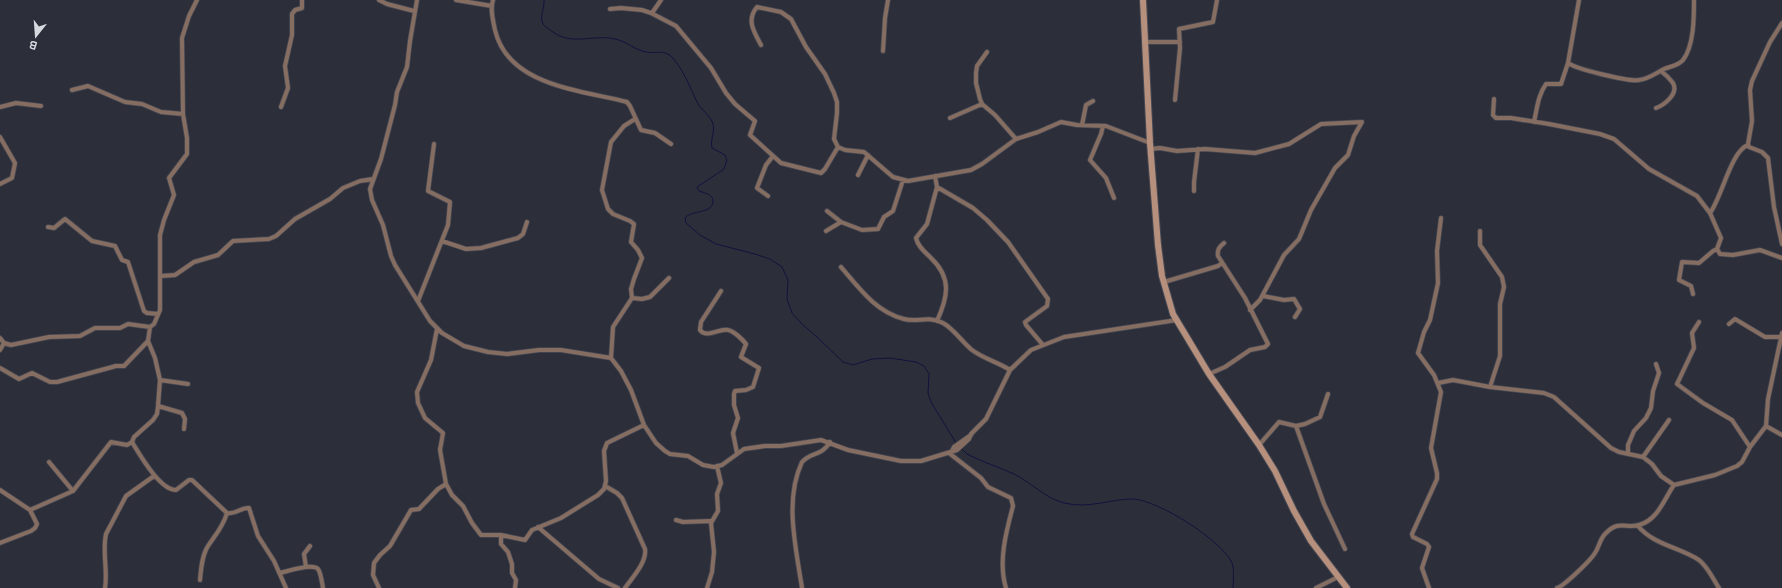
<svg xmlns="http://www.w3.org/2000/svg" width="1782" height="588" font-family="'Varela Round',sans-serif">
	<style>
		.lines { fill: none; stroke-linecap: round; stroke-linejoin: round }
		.stream { stroke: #13123d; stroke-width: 1 }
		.street-casing { stroke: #474954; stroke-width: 5.5 }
		.secondary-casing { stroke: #474954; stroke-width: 8 }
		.street { stroke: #856d61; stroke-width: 4 }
		.secondary { stroke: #b6907c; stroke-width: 6 }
	</style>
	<rect width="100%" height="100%" fill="#2c2e39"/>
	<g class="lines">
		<path class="stream" d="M544,0c1,8 -5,16 -1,24 2,3 7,6 10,8 19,14 41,2 62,7 11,2 20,11 31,13 9,2 18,-3 26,5 11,12 18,30 25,45 4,8 14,14 16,22 2,8 -3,16 -1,24l13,7 2,5 -3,9 -27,18 2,4c5,2 14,3 14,10 0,13 -22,9 -28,17l1,5 14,12 16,9 39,10 15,5 12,8 6,13 -1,19 5,14 10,11 15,13 26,25 10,3 19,-6 18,-1 26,4 8,4 5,8 -1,19 3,9 25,41
			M961,448l6,6c15,8 32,13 47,20 18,9 31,24 50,29 26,6 45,-4 69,-4 25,1 86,40 98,62 4,6 2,20 2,27"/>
		<g class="street-casing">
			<path id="street" d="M197,0l-8,16 -7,22 1,76 4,24v16l-18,24 5,17 -10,25 -4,15v75l-6,14 -4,3 -2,14 7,17 5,22 -2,26 -1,8 -4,6 -19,17 -2,5c8,13 28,48 44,48l13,-10h3l35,33c9,2 14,-6 22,-5l9,28 16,25 12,27
				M379,0l8,4 27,7
				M417,0l-7,41 -3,26 -10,25 -2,13 -14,54 -11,30 2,11 11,25 8,31 4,9 35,56 12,12 22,13 24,6 19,2 32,-4h22l50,8 10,13 10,19 13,35 12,18 9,8 5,3 18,2 15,9 11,2 8,-2 22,-16 21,-3h16l40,-6 27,10 53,11h20l36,-11 12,-11 2,-5 15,-15 24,-49 21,-20 33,-13 113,-17
				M456,0l36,6
				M493,0c-3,10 0,20 2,30 13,56 86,60 132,72l3,4 11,24 14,3 16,11
				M1579,0l-11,63c8,6 61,19 71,17 10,-1 17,-7 25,-11 7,-3 14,-3 19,-9 11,-14 11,-43 11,-60
				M610,9l11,-1 21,2 9,3 25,13 35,42 15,25 9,11 20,17 -5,14 31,28 40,10 4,-4 13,-22
				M652,13l9,-13
				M1782,23l-12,19 -18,39 -2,9 2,31 -4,23 1,3 13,5 6,6 6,49 8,37
				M1145,42h35
				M761,45c-7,-13 -15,-25 -4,-38l24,5 10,7 15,28 19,27 9,19 3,9v11l-3,26 4,8 7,3 19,2 29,25 15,4 63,-11 11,-6 34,-25 22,-7 23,-10 16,3 29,1 44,17
				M883,51l2,-33 3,-18
				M987,52l-10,14 -1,7v10l4,16 2,5 13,11 21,24
				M72,90l16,-4 37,16 17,2 19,8 22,2
				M1494,99l-1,16 3,3h15l38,6 51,10 14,5 35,30 48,27 13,17 11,25 -4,11 3,5 13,1 27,-5 22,8
				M1175,100l5,-52 -1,-19 34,-7 4,-22
				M0,107l16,-4 25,3
				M281,107l7,-19 -3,-22 7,-31v-21l3,-4 7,-2v-8
				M1656,108c8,-3 23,-14 17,-25 -3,-4 -8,-9 -12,-12
				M950,118l32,-14
				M1534,122c3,-13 4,-27 12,-38h15l7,-21
				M1082,125l4,-20 7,-4
				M1103,126l-2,8 -11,26 16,18 8,20
				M0,137l15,26 -3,15 -12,6
				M1151,149l9,-1 17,3 28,-2 50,4 34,-9 32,-20 41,-2 -8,14 -6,19 -13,13 -24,42 -12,29 -15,16 -24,45 -10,10
				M858,175l10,-20
				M935,176l2,11 36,21 14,12 21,22 40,57 -1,7 -22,16 1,3 17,20
				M1194,191v-9l4,-33
				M768,196l-11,-8 9,-23 7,-9
				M827,211l14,11
				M1710,213c12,-16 21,-62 38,-68
				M48,227l6,1 11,-9 27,22 23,5 7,14 6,2 16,49 3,2 11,1
				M826,231l15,-9 21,8 16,-1 6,-12 9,-6 10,-31
				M442,241l24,8 15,-1 37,-10 5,-4 4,-12
				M841,267c18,21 35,45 63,52 14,4 24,-4 39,4 11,6 19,19 29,27 12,9 26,12 38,20
				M161,276l14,-1 19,-13 24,-7 15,-14 36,-2 7,-3 19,-17 35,-20 13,-11 17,-7 13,-2
				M1164,282l54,-16 4,-3
				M721,291l-20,31 -1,8c7,9 19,-2 28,0 6,1 15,10 18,14l-5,13 18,11 -6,19 -7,3 -11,1 -1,3v11l4,13 -5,15 4,20
				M1693,294l-2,-8 -12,-6 3,-18 17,1 14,-12 4,-2
				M1263,296l21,4 10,-1 6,10 -5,8
				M632,298l10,1 8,-2 19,-19
				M418,301l30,-76 2,-23 -22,-11 6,-47
				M937,321c11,-24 15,-43 -6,-63 -6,-6 -13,-11 -15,-20l11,-14 10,-37
				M1699,322l-7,11 2,15 -17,36 26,19 29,17 18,27
				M1729,324l6,-5 30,18h15
				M437,329l-6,31 -14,32 1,11 7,15 18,15 -3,17 6,34 6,11 11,11 9,17 9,12h20l24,5 7,-10 29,-12 37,-23 6,-6 2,-8 -2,-30 3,-8 37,-18
				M0,338l4,5 -4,7
				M4,343l7,2 38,-8 31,-1 15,-8h25l8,-4 22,3
				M611,358l2,-31 19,-29 -1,-9 3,-10 8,-21 -4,-8 -7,-8 3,-18 -4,-3 -17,-7 -5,-5 -6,-19 9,-48 13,-16 11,-7
				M0,368l19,11 13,-6 18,9h7l59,-16h8l24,-25
				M1209,374l16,-7 25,-17 15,-3 3,-3 -23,-46 -27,-42c-1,-6 1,-9 6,-13
				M160,380l28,4
				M1438,383l15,-3 37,7 10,-31v-52l4,-17 -2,-10 -22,-32v-14
				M1490,387l54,6 10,4 57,51 8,4 24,5 9,7 9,12 13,9
				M158,406l24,7 3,6 -1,10
				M1296,426l9,-2 15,-7 8,-23
				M1766,426l16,9
				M1259,445l20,-23 17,4 28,78 21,45
				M952,451l2,-4 17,-12
				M1628,452v-7l6,-14 12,-13 5,-10 2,-17 6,-18 -3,-9
				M949,453l32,25 7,9 23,11 2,8c-7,26 -15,56 -7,82
				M1643,457l26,-37
				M49,462l24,29
				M605,486l12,7 5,5 23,51c2,13 -13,29 -20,39
				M0,490l30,20 7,14 -2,4 -4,3 -31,12
				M30,510l43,-19 38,-49 16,3 5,-3
				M676,520l7,2 28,-1
				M1638,526c16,19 41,21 61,34 9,7 14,19 20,28
				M538,527l61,52 19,9
				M501,535v9l7,8 4,12v9l4,7 -1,8
				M306,567l-2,-13 6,-8
				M280,573c8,-2 32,-10 38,-4 3,4 4,14 5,19
				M200,580c1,-11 2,-25 8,-34 8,-12 15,-19 19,-33
				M105,588c3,-18 -3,-36 1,-54l20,-38 28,-20
				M379,588l-6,-13 1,-12 6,-8 10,-9 21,-36 8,-1 19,-20 8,-5
				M707,588l5,-16 2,-20 -3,-29 7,-12 -1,-17 4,-11 -4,-17
				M802,588c-6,-40 -18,-88 0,-126 10,-11 19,-5 28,-20
				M1316,588l22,-11
				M1429,588l-7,-20 7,-21 -2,-3 -14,-7 -1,-3 25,-55v-6l-6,-25 10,-56 -7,-17 -16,-22 6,-21 6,-12 8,-37 -1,-32 4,-33
				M1557,588c7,-2 34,-28 38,-35 4,-6 5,-14 10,-19 14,-15 21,-5 34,-9 19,-5 25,-26 35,-40l41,-10 22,-9 5,-4 8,-15 16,-21 2,-27 14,-66"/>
		</g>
		<g class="secondary-casing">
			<path id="secondary" d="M1143,0l7,143 8,102 4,31 11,38 36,60 50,71 16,26 19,40 17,30 36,47"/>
		</g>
		<use href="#street" class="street"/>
		<use href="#secondary" class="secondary"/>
	</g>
	<g transform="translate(36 36) rotate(197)" stroke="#2c2e39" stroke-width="3" paint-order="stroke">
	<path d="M0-3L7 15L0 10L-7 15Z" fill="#d6d8df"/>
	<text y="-6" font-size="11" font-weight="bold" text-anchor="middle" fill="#d6d8df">B</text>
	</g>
</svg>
